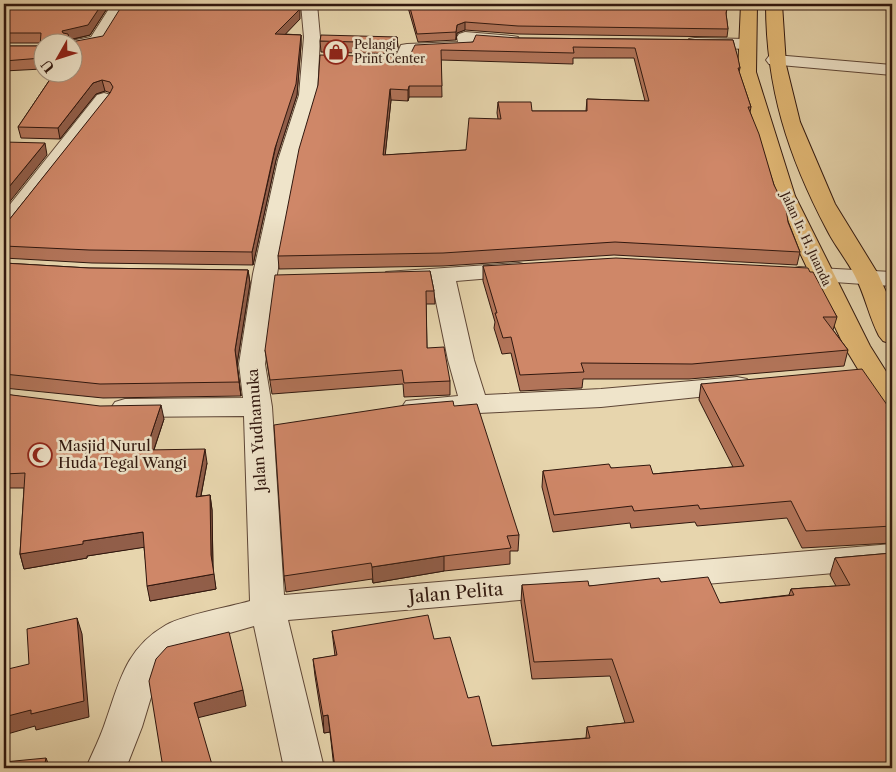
<svg xmlns="http://www.w3.org/2000/svg" width="896" height="772" font-family="'Libre Caslon Text',serif">
	<style>
		.lines { fill: none; stroke-linecap: round; stroke-linejoin: round }
		.street-casing { stroke: #5e4636; stroke-width: 2 }
		.highway-casing { stroke: #30170e; stroke-width: 2 }
		.street { fill: #efe4ca; fill-rule: evenodd }
		.highway { fill: #e4ba76; fill-rule: evenodd }
		.wall { fill: #b27459; stroke: #30170e; fill-rule: evenodd }
		.shaded-wall { fill: #915e49; stroke: #30170e }
		.building { fill: #cf8768; stroke: #30170e; fill-rule: evenodd }
		.labels { text-anchor: middle; stroke-width: 5; stroke-linejoin: round; paint-order: stroke }
		.far-poi-label { font-size: 12px; fill: #30170e; stroke: #efe4ca; text-anchor: start }
		.far-street-label { font-size: 12px; fill: #30170e; stroke: #efe4ca }
		.street-label { font-size: 15px; fill: #30170e; stroke: #efe4ca }
		.poi-label { font-size: 15px; fill: #30170e; stroke: #efe4ca; text-anchor: start }
		.near-street-label { font-size: 18px; fill: #30170e; stroke: #efe4ca }
	</style>
	<rect width="100%" height="100%" fill="#e7d5ad"/>
	<filter id="stains"><feTurbulence type="fractalNoise" baseFrequency=".004" numOctaves="4"/><feColorMatrix values="0 0 0 0 .2 0 0 0 0 .09 0 0 0 0 .02 0 0 0 .5 -.17"/></filter>
	<radialGradient id="worn" r=".72"><stop offset=".6" stop-color="#630" stop-opacity="0"/><stop offset="1" stop-color="#630" stop-opacity=".3"/></radialGradient>
	<g class="lines">
		<g class="street-casing">
			<path id="street" d="M112,4h16l-25,41 -31,6v-9h-6l25,-5z
				M301,4h16l3,33 -3,58 -19,65 -21,114 -12,90 7,43 12,188 608,-51v24l-604,52 36,148h-40l-30,-142 -63,18 -22,18 -11,12 -16,53 -16,41h-40c6,-14 13,-28 18,-42 15,-41 20,-77 62,-101 18,-10 63,-18 84,-24l-6,-185 -119,1 -10,-3 -4,-6 4,-6 10,-3 118,-1 -4,-34 14,-90 25,-114 21,-65 5,-58z
				M739,4h18l-8,5 -7,-2z
				M465,32l47,4 6,1 2,4 -2,4 -6,1 -38,-3 -1,8 -6,1 -53,2 -5,11c-13,3 -33,2 -46,-1l-3,-4 3,-4h33l5,-11 6,-1 51,-2 -1,-5 2,-3z
				M695,38l53,1 6,1 2,4 -2,4 -6,1 -59,-2 -2,-4 2,-4z
				M775,55l117,10v10l-123,-11 -3,-4 3,-4z
				M104,93l7,2 2,4 -2,4 -99,128 -8,2v-21l93,-117z
				M519,263l8,2 4,5 -4,5 -71,6 18,79 11,35 116,-6 136,-12 10,2 4,6 -4,6 -10,2 -136,14 -185,9 -10,-3 -4,-6 4,-6 52,-5 -10,-36 -16,-78 -37,2 -9,-2 -3,-5 3,-5z
				M799,267l93,5v14l-101,-7 -4,-5 4,-5z"/>
		</g>
		<g class="highway-casing">
			<path id="highway" d="M741,4h16l-1,68 39,124 75,150 22,35v31l-10,-3 -38,-63 -71,-150 -35,-124z
				M766,4h16l4,61 14,57 35,82 43,70 9,20 5,13v37l-9,-3 -4,-5c-10,-19 -14,-41 -24,-60 -8,-16 -20,-30 -28,-46 -39,-74 -61,-142 -61,-226z"/>
		</g>
		<use href="#street" class="street"/>
		<use href="#highway" class="highway"/>
	</g>
	<path class="wall" d="M13,4h94l1,3 -18,28 -20,5 -28,2v27l-38,2v-25h36v-3h-36v1v-33z
		M407,4h321l-2,10 2,15 -1,8 -209,-3 -53,-4 -8,3 -1,7 -38,2z
		M300,19l-15,15 16,1v10l-4,50 -21,65 -23,105 -161,-2 -88,-5v-36l5,-2 102,-127 -6,-2 -9,3 -36,45 -39,-1 -3,-11 37,-55z
		M397,37l1,11 -3,6 -74,-2 -1,-11z
		M518,38l215,2 7,28 -1,4 12,35 -1,5 24,73 26,67 -3,13 -183,-10 -171,11 -164,3 -1,-13 125,-199 70,-15zM573,58h61l11,43 -58,-2 -1,12h-54l-34,-9 -1,11 1,6 -32,31 -81,5 6,-55 17,1 1,-4h33l-1,-37 132,4z
		M4,263l85,5 159,2 2,13 -13,81 4,32 -138,2 -99,-10z
		M483,266l327,6 27,45 -4,13 15,20 -4,16 -155,13h-106l-1,9 -62,3 -9,-38 -9,1 -8,-26 1,-6 -12,-41z
		M430,271l4,20 1,13h-9l1,44 23,33v14l-46,2 -1,-13 -131,10 -7,-44z
		M701,384l191,28v131l-90,5 -15,-30 -90,8 -2,-4 -64,6 -1,-5 -77,9 -11,-45 1,-16 68,-3 42,6 80,-7 -34,-67z
		M4,394l160,25 -10,31 53,13 -6,33 9,-1 2,15 1,60 3,19 -66,12 -6,-54 -57,9v2l-63,11 -4,-15 4,-66h-20z
		M454,406l65,129 -1,16h-8v13l-66,7 -71,12 -1,-4 -86,13 -2,-16z
		M892,553v215h-558l-4,-36 -6,1 -9,-57 -2,-17 22,-3 -3,-25 102,8 34,59 24,48 94,-8 1,-11 38,-4 -15,-47 -78,3 -11,-77 1,-17 67,1 72,-4 59,21 69,-8 2,-6 45,-3 -6,-11 5,-17z"/>
	<path class="shaded-wall" d="M102,4h5l1,3 -18,28 -26,6 -2,-10z
		M300,9v10l-24,25 -1,-10z
		M465,22v8l-8,3 -1,7v-8l1,-7z
		M301,35v10l-4,50 -21,65 -23,105 -1,-13z
		M397,37l1,11 -3,6 -1,-11z
		M102,80l3,11 -9,3 -36,45 -2,-11 35,-45z
		M409,86v11l-1,4v-11z
		M390,89l1,11 -7,67 -1,-12z
		M45,143l2,12 -43,54v-16z
		M248,270l2,13 -13,81 4,32 -6,-46z
		M161,405l3,14 -15,45 -3,-14z
		M205,449l2,14 -9,48 -2,-14z
		M210,495l2,15 1,60 -2,-15z
		M143,532l3,15 -59,9v2l-63,11 -4,-15 63,-13z
		M444,556v15l-71,12 -1,-16z
		M214,574l2,15 -66,12 -3,-15z
		M77,618l5,16 7,83 -53,13 -1,-4 -31,9v-18z
		M243,690l3,16 -49,12 -3,-15z
		M328,715l2,17 -6,1 -1,-17z
		M46,758l4,10h-6z"/>
	<path class="building" d="M13,4h89l-14,21 -26,6 1,2 5,1 2,8h-28v16l-38,3v-15h36l1,-13h-37v-22z
		M123,4h176l1,5 -25,25 26,1 -5,49 -21,64 -23,104 -163,-2 -85,-4v-24l5,-2 101,-127 3,-6 -3,-5 -8,-2 -9,3 -35,45 -40,-1 37,-55h17v-30h-1l32,-6z
		M409,4h319l-2,9 2,16 -210,-3 -53,-4 -8,3 -1,7 -39,2z
		M321,35l76,2 -3,6 -74,-2z
		M476,35l42,3 215,2 5,18 2,10h-2l13,39h-3l11,27 15,51 12,24 2,13 12,30 -185,-10 -172,11 -165,3 21,-107 19,-64 2,-30 83,2 7,-2 5,-10 58,-3zM573,47l62,1 14,53 -62,-2v12h-55l-1,-9h-33l3,17 -32,-1 -3,32 -83,5 7,-66 18,1 1,-4h33l-1,-36 133,3z
		M4,142l41,1 -41,50z
		M616,258l192,10 2,4h3l24,45h-14l25,33 -156,14 -111,-1 3,9 -64,3 -9,-38 -8,1 -8,-25h2l-14,-47z
		M4,263l85,5 159,2 -13,80 4,32 -139,2 -96,-10z
		M430,271l4,20h-8l1,57 17,-1 6,34 -46,2 -2,-13 -132,10 -5,-30 10,-75z
		M862,369l30,43v114l-86,5 -15,-30 -91,8 -2,-4 -64,6 -2,-5 -78,9 -11,-44 66,-7 2,4 39,-3 3,9 91,-8 -43,-82z
		M4,394l96,12 61,-1 -15,45 59,-1 -9,48 14,-2 1,60 3,19 -67,12 -4,-54 -60,9v3l-63,10 5,-81 -21,1z
		M453,401l1,5 23,-2 42,131 -12,1 4,12 -67,8 -72,11 -1,-4 -87,13 -10,-151 132,-20z
		M892,553v215h-557l-7,-53 -5,1 -10,-57 24,-4 -5,-24 96,-16 6,24 16,-2 18,61 11,-2 13,50 98,-8 -3,-11 47,-5 -22,-63 -78,3 -12,-77 66,-4 1,5 70,-8 2,4 47,-5 12,26 74,-8 -3,-6 59,-4 -15,-27z
		M77,618l7,83 -53,13v-4l-27,7v-47l25,-6 -2,-35z
		M229,632l14,58 -49,13 19,65h-50l-14,-87 7,-22 11,-12z
		M46,758l-2,10h-40v-6z"/>
	<defs>
		<g id="shop-ring" transform="scale(1.25)"><circle r="9.5" fill="#efe4ca" stroke="#8f2418" stroke-width="1.5"/><path d="M-5-2.5h2.3a2.7 3.5 0 0 1 5.4 0H5L5.5 6h-11ZM-1.5-2.5h3a1.5 2.3 0 0 0-3 0Z" fill="#8f2418"/></g>
		<g id="mosque-ring" transform="scale(1.25)"><circle r="9.5" fill="#efe4ca" stroke="#8f2418" stroke-width="1.5"/><path d="M3.5-4.9A6 6 0 1 0 3.5 4.9A5 5 0 1 1 3.5-4.9Z" fill="#8f2418"/></g>
	</defs>
	<g fill-rule="evenodd">
		<use href="#shop-ring" x="336" y="52"/>
		<use href="#mosque-ring" x="40" y="455"/>
	</g>
	<g class="labels">
		<g class="far-poi-label">
			<text x="354" y="49">Pelangi<tspan x="354" dy="14">Print Center</tspan></text>
		</g>
		<g class="far-street-label">
			<text transform="translate(806 239) rotate(65)" y="4">Jalan Ir. H. Juanda</text>
		</g>
		<g class="street-label">
			<text transform="translate(257 430) rotate(-94)" y="5">Jalan Yudhamuka</text>
		</g>
		<g class="poi-label">
			<text x="58" y="451">Masjid Nurul<tspan x="58" dy="17">Huda Tegal Wangi</tspan></text>
		</g>
		<g class="near-street-label">
			<text transform="translate(456 593) rotate(-5)" y="6">Jalan Pelita</text>
		</g>
	</g>
	<rect width="896" height="772" fill="none" stroke="#e7d5ad" stroke-width="20"/>
	<rect x="5" y="5" width="886" height="762" fill="none" stroke="#30170e" stroke-width="2.5"/>
	<rect x="10" y="10" width="876" height="752" fill="none" stroke="#30170e"/>
	<g transform="translate(58 58) rotate(231)"><circle r="24" fill="#efe4ca" stroke="#a3927f"/>
	<path d="M0-4L9 19L0 12L-9 19Z" fill="#8f2418"/>
	<text y="-8" font-size="14" font-weight="bold" text-anchor="middle" fill="#30170e">U</text>
	</g>
	<rect width="100%" height="100%" filter="url(#stains)"/>
	<rect width="100%" height="100%" fill="url(#worn)"/>
</svg>
